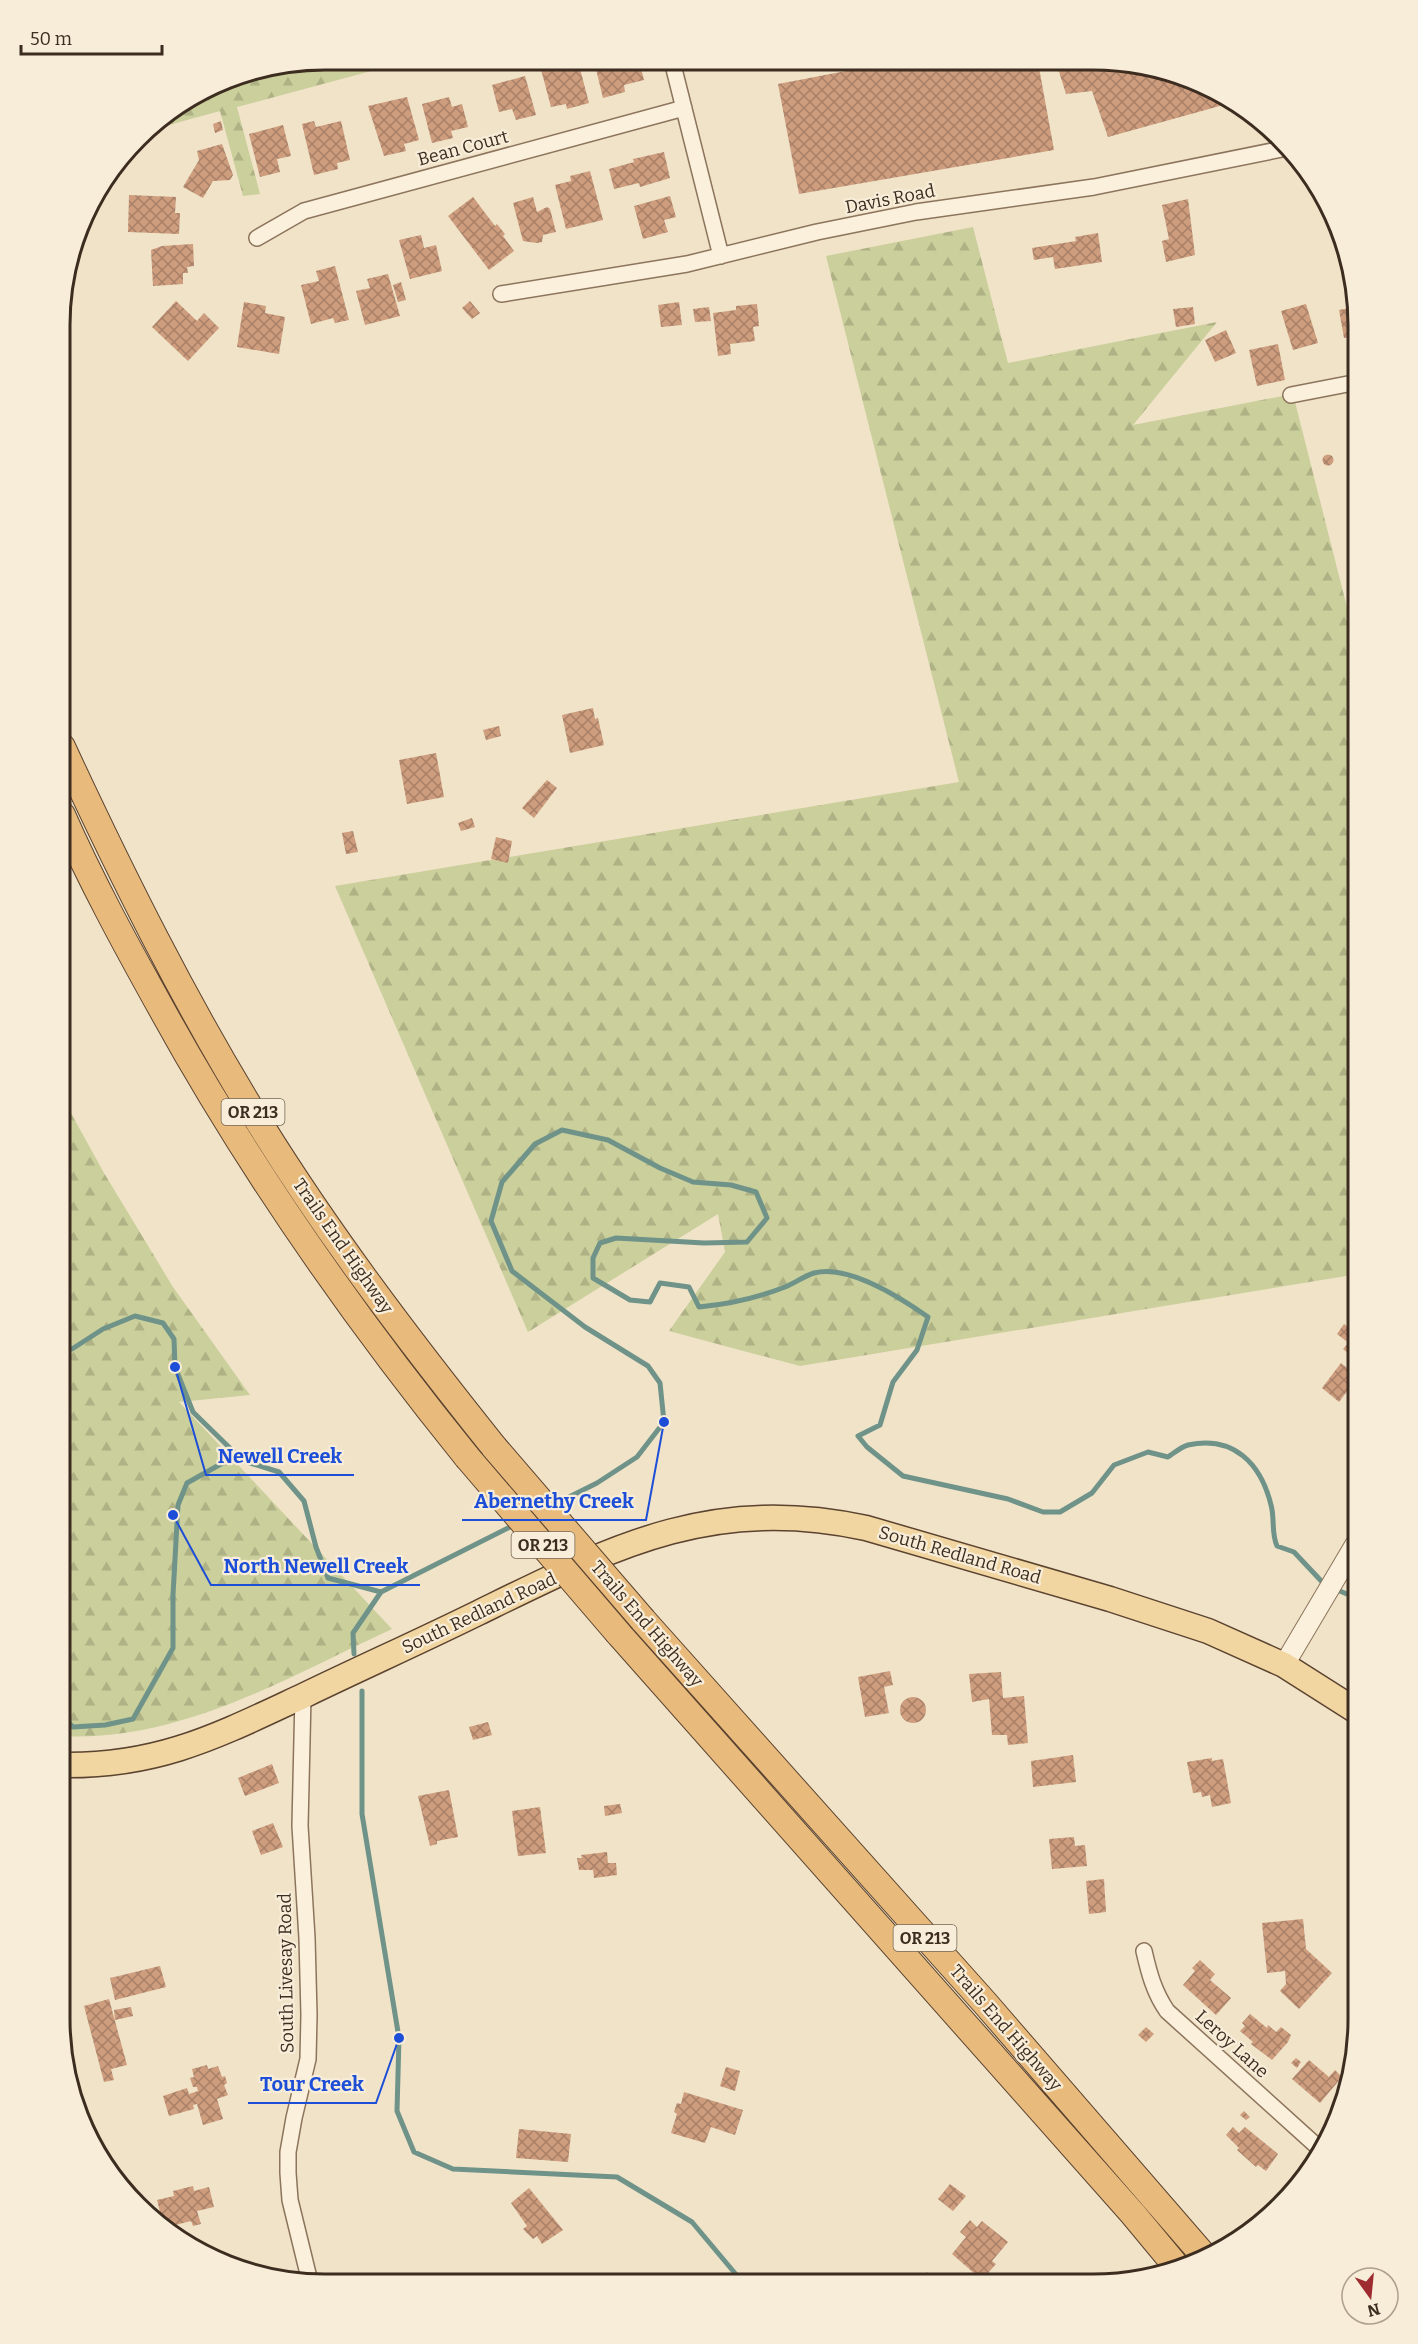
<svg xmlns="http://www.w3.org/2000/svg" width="1418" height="2344" font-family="Bitter,serif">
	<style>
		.forest { fill: url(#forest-firs) }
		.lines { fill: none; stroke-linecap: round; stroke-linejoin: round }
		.stream { stroke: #6f9389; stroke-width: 5 }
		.building { fill: url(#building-cross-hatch) }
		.minor-casing { stroke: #8d745c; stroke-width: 18 }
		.tertiary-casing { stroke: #8d745c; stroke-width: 22 }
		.primary-casing { stroke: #5b4330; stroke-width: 27 }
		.trunk-casing { stroke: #5b4330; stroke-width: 28 }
		.minor { stroke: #faf0dc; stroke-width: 15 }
		.tertiary { stroke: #faf0dc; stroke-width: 20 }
		.primary { stroke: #f2d6a1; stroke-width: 24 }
		.trunk { stroke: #e8bb7d; stroke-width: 26 }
		.trunk-bridge-casing { stroke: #5b4330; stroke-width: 28; stroke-linecap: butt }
		.trunk-bridge { stroke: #e8bb7d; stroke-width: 26 }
		.labels { text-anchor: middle; stroke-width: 4.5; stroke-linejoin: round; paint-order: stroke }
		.shield { fill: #f7edd8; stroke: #756757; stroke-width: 1.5 }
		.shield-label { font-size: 16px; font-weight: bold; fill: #3d2d20 }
		.street-label { font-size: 18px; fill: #3d2d20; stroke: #f7edd8 }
		.rim { fill: none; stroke: #3d2d20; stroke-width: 3 }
		.leader { fill: none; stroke: #1d4ed8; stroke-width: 2 }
		.callout-dot { fill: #1d4ed8; stroke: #f7edd8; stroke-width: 2 }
		.callout-label { font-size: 20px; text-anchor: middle; font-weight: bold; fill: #1d4ed8; stroke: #f7edd8; stroke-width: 4.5; stroke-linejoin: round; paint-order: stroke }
	</style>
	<defs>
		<pattern id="forest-firs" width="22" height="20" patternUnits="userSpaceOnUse" patternTransform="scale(1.5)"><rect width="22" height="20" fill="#cacf9b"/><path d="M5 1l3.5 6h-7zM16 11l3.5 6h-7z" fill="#aeb285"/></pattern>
		<pattern id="building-cross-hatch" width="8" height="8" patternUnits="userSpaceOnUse" patternTransform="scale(1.5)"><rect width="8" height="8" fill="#ce9d7e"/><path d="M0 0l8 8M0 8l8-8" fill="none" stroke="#a88067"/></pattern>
	</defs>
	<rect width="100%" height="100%" fill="#f0e3c8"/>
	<path class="forest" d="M326,60l79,2 -168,45 23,87 -17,2 -23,-85 -73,20 3,-5 74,-46z
		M973,227l35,136 209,-41 -84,103 160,-31 65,257v623l-558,92 -131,-35 56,-79 -7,-38 -190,118 -193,-446 624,-104 -133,-526z
		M61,1095l43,78 69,114 77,108 -71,7 213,227c-104,48 -213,114 -332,107z"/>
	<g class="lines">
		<path class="stream" d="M61,1348l11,1 31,-20 32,-13 28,7 11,16 1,28 18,45 44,43
			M553,1505l44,-22 40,-26 27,-35 -4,-39 -12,-17 -63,-39 -73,-56 -21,-50 11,-39 33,-38 27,-14 46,10 52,28 33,14 38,3 25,7 11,26 -20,24 -43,1 -88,-5 -16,5 -7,15v20l37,22 20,2 10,-19 29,4 10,20c30,-3 58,-9 86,-20 10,-4 19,-11 29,-14 35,-9 87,25 114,44l-11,33 -24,32 -13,43 -22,11 9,11 36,29 105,23 35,13h17l32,-19 22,-28 34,-13 20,5c6,-4 13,-10 20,-12 46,-10 73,19 83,60 4,14 0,28 6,41l17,6 31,33 22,9 11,1
			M354,1654l-1,-21 28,-41
			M362,1691v123l37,224 -2,73 17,41 39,17 164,8 75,45 47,56 1,5
			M60,1714l13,13 32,-2 28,-6 40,-71v-53l5,-90 9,-22 50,-28 10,7 32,10 25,29 12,46 12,31 53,14 135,-68"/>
	</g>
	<path class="building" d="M545,61h33l11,42 -22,6 -1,-5 -15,3 -12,-45z
		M594,61h45l5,19 -20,5 1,7 -22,6z
		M893,62h145l16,88 -255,44 -21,-110z
		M1056,62h71l67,18 31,18 2,6 -119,33 -16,-46 -26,3z
		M525,76l11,39 -20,5 -4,-11 -13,3 -7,-27z
		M407,97l12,43 -15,4 2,7 -22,5 -16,-50z
		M449,97l3,10 10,-3 6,23 -17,4 2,7 -21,5 -10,-39z
		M221,121l2,9 -8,3 -2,-9z
		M314,121l2,6 25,-6 9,39 -13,3 1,6 -24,6 -12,-51z
		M283,125l8,31 -14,3 3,13 -20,5 -11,-43z
		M222,144l11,31 -3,5 -17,1 -10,17 -20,-11 16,-27 -2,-9z
		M664,152l6,26 -30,9 -1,-4 -25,6 -5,-20 25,-7 -1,-3z
		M1307,170l12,21 -10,2 -5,-22z
		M590,171l13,49 -37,9 -11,-44 16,-4 -1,-5z
		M129,195l47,2 -1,16h5l-1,21 -51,-2z
		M670,196l6,21 -12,3 4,12 -25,7 -9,-33z
		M473,197l22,29 2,-2 8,10 -2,2 11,15 -25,19 -41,-54z
		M533,197l4,15 10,-5 3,2 6,23 -13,3 -1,7 -5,1 -14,-2 -10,-38z
		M1188,199l7,56 -29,7 -4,-21 7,-2 -7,-34z
		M1098,233l4,29 -47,7 -2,-12 -19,3 -2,-12 44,-7 -1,-4z
		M421,235l3,13 12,-3 6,26 -32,8 -11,-39z
		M193,244l1,22 -7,1 1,6h-5v11l-30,2 -2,-36 11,-4z
		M335,266l14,54 -14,3 -2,-5 -22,6 -10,-39 18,-4 -3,-10z
		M388,274l12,42 -35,9 -9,-34 14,-3 -3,-9z
		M401,282l5,18 -8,2 -5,-17z
		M176,301l21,20 7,-8 15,15 -31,33 -36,-34z
		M470,301l10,12 -8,6 -10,-11z
		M244,302l22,4 -1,7 20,4 -6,37 -42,-7z
		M679,302l3,23 -21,2 -3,-22z
		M757,304l2,22 -6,1 2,14 -25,3 1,10 -13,2 -5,-43 23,-3v-4z
		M1306,304l12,39 -25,7 -12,-39z
		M709,307l2,14 -16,1 -2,-13z
		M1193,307l2,17 -19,3 -3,-18z
		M1354,307l4,29 -14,2 -5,-28z
		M1226,330l10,23 -21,9 -10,-22z
		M1278,344l7,36 -28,6 -8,-36z
		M1358,418v52h-1l-9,-37 7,-1 -3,-13z
		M1322.5 460a5.5 5.5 0 1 1 11 0a5.5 5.5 0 1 1-11 0Z
		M593,708l2,11 3,-1 6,27 -34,8 -8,-38z
		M499,726l2,10 -15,4 -3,-10z
		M436,753l8,44 -37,7 -8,-44z
		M547,780l10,8 -23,30 -12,-10z
		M472,818l3,9 -14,4 -3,-8z
		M353,831l5,21 -12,2 -4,-21z
		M496,837l16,4 -4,22 -17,-4z
		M1344,1324l10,7 -8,10 -9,-7z
		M1358,1332v30l-15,-13z
		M1341,1363l17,14 -19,25 -17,-14z
		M890,1671l3,14 -9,2 5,26 -24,4 -7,-40z
		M1001,1672l2,26 21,-2 4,47 -20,2 -1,-10h-15l-3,-36 -17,3 -3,-28z
		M900 1710a13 13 0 1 1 26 0a13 13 0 1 1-26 0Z
		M488,1722l4,13 -19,5 -4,-13z
		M1073,1755l3,27 -43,5 -2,-26z
		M1212,1758v3l11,-2 8,44 -19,4 -2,-12 -8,2 -1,-5 -8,1 -6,-31z
		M272,1764l7,19 -34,13 -7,-18z
		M449,1790l9,47 -21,4v3l-7,2 -12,-50z
		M620,1804l2,9 -17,3 -1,-10z
		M540,1807l6,46 -28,3 -6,-45z
		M273,1823l10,24 -22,8 -9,-24z
		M1074,1837l1,9 10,-1 2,21 -35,3 -3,-30z
		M607,1852l1,11h8l1,12 -23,3 -1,-8h-14l-2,-12h5l-1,-3z
		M1104,1879l2,33 -17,2 -3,-33z
		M1303,1919l3,30 26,24 -33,36 -19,-18 6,-7 -1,-13 -18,2 -5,-50z
		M1200,1960l15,14 -5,6 21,18 -15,17 -33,-30 12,-14 -3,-3z
		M160,1966l6,21 -51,13 -5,-22z
		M109,1999l18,66 -16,4 3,11 -10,2 -20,-76z
		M131,2007l2,9 -18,4 -1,-10z
		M1250,2014l17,14 1,-3 8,7 5,-5 10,8 -3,7 -16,18 -21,-16 2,-2 -13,-11 5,-5 -3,-3z
		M1146,2027l8,7 -8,8 -8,-7z
		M1296,2058l5,4 -4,6 -6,-5z
		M1309,2060l20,17 6,-7 7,7 -22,26 -28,-24z
		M207,2065l1,4 10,-3 4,11 3,-1 2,7 -3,2 4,10 -11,4 6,20 -20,6 -6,-21 -4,1 1,4 -25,7 -6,-20 24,-8 2,6 9,-3 -1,-4h-4l-3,-9 4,-1 -2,-8z
		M726,2067l14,4 -5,20 -15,-5z
		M684,2092l59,18 -8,25 -24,-8 -6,16 -34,-10 6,-19 -3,-2 3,-9 4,1z
		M1244,2111l6,6 -4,3 -6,-5z
		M1233,2127l6,6 6,-6 33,27 -12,17 -8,-6 -2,2 -19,-17 2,-2 -13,-13z
		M519,2129l52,5 -3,28 -52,-4z
		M950,2184l16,12 -13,15 -15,-12z
		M193,2186l1,5 15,-4 5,20 -17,4 4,13 -8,2 -2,-5 -27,7 -7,-28 17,-4 -1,-5z
		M529,2188l34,42 -21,14 -5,-8 -4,3 -10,-10 4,-3 -16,-23z
		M970,2220l7,7 5,-6 26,21 -16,19 4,3 -14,16 -30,-26 14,-17 -6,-5z
		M207,2243l3,13 -16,-9z
		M927,2272l12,12h-22z
		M604,2273l9,7 -2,3h-22l5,-6 5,3z"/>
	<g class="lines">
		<g class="minor-casing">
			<path id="minor" d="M672,61l49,195
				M257,238l47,-27 380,-103
				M501,294l186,-30 130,-32 99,-20 178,-25 193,-39
				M1291,395l67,-13
				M303,1696l-3,130 7,112 2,77 -1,44 -14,59 -6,34v21l2,27 20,82
				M1144,1951c5,22 10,41 23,60l153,138"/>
		</g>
		<g class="tertiary-casing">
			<path id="tertiary" d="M1284,1665l74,-125"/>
		</g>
		<g class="primary-casing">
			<path id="primary" d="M60,1765c99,2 159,-30 245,-70 58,-28 116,-54 173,-82 135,-66 232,-118 388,-85l244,71 98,32 76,34 74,47"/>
		</g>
		<g class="trunk-casing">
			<path id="trunk" d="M62,747c60,129 123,256 198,377 70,113 151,219 234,323
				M62,815c29,66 64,130 99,193 88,160 192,308 306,449
				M643,1620l342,383 220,254
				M618,1633l515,581 44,53"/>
		</g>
		<use href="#minor" class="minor"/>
		<use href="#tertiary" class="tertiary"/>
		<use href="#primary" class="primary"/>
		<use href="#trunk" class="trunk"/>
		<g class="trunk-bridge-casing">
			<path id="trunk-bridge" d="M494,1447l149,173
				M467,1457l151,176"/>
		</g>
		<use href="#trunk-bridge" class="trunk-bridge"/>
	</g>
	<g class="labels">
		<g class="shield">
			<rect x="221.5" y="1099" width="63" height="26" rx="4.5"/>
			<rect x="511.5" y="1532" width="63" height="26" rx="4.5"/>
			<rect x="893.5" y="1925" width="63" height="26" rx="4.5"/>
		</g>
		<g class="shield-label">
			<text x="253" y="1118">OR 213</text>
			<text x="543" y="1551">OR 213</text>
			<text x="925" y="1944">OR 213</text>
		</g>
		<g class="street-label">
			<text transform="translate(463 148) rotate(-15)" y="6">Bean Court</text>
			<text transform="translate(890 199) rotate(-11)" y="6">Davis Road</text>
			<text transform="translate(343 1246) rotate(55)" y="6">Trails End Highway</text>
			<text transform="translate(960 1555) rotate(16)" y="6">South Redland Road</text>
			<text transform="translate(479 1613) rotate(-25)" y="6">South Redland Road</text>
			<text transform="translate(647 1624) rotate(49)" y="6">Trails End Highway</text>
			<text transform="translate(286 1973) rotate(-91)" y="6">South Livesay Road</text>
			<text transform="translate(1006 2028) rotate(49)" y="6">Trails End Highway</text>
			<text transform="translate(1232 2044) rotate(42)" y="6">Leroy Lane</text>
		</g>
	</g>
	<path d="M0 0H1418V2344H0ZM325 70H1093A255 255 0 0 1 1348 325V2019A255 255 0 0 1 1093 2274H325A255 255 0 0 1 70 2019V325A255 255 0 0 1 325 70Z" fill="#f7edd8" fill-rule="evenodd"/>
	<path class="rim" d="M325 70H1093A255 255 0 0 1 1348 325V2019A255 255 0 0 1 1093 2274H325A255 255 0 0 1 70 2019V325A255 255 0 0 1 325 70Z"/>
	<path class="leader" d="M175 1367L206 1475H354M664 1422L646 1520H462M173 1515L211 1585H420M399 2038L376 2103H248"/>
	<g class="callout-dot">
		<circle cx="175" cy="1367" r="6"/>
		<circle cx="664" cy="1422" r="6"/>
		<circle cx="173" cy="1515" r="6"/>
		<circle cx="399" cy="2038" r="6"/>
	</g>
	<g class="callout-label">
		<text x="280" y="1463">Newell Creek</text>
		<text x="554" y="1508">Abernethy Creek</text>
		<text x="316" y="1573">North Newell Creek</text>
		<text x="312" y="2091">Tour Creek</text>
	</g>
	<g transform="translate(1370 2296) rotate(165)"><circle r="28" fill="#f7edd8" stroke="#ada08e" stroke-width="1.5"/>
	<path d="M0-4.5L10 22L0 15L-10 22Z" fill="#9d2b2f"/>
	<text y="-9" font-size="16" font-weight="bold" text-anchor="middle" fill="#3d2d20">N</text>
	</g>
	<path d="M21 45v9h141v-9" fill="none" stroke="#3d2d20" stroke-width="3"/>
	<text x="30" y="45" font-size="18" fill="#3d2d20" stroke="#f7edd8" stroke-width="4.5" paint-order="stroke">50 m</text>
</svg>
